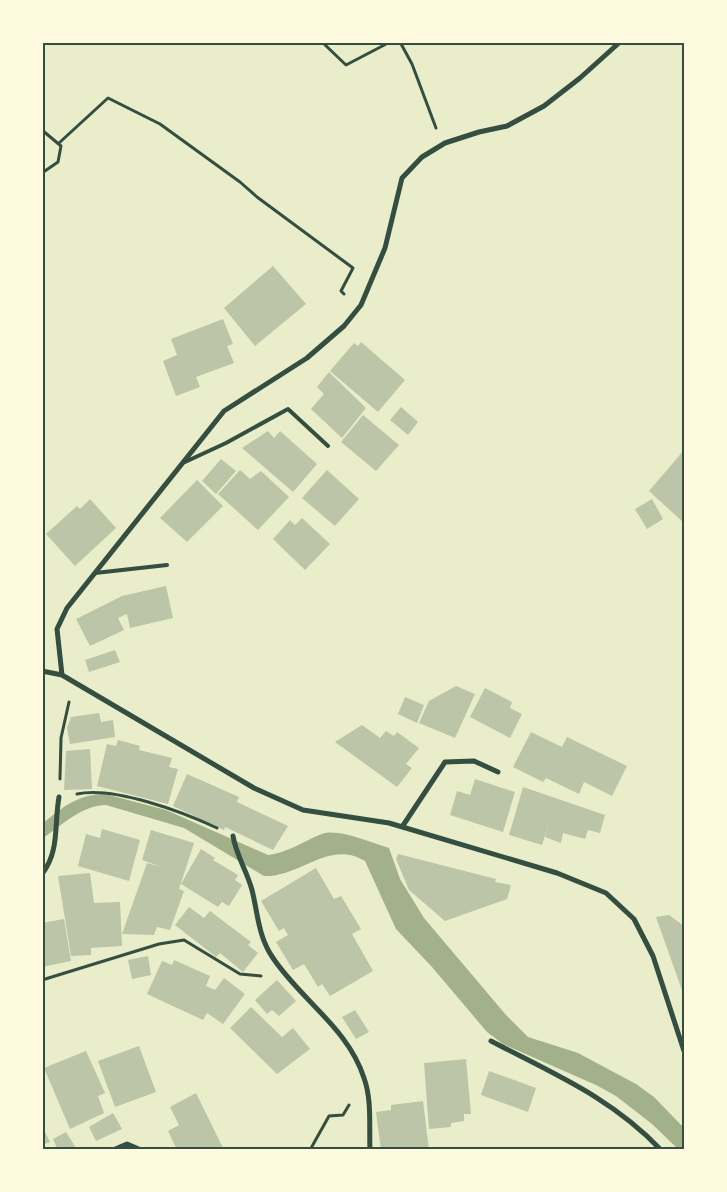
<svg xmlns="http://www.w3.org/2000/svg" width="727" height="1192" font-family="'Sofia Sans Condensed',sans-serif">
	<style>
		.water { fill: #a3b18a }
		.building { fill: #bcc5a7 }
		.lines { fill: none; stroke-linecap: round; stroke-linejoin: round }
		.path { stroke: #344e41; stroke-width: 3 }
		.service { stroke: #344e41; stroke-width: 4 }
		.minor { stroke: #344e41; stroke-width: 5 }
		.neatline { fill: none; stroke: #344e41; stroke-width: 2 }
	</style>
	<rect width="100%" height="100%" fill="#e9edc9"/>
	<path class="water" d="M105,794l61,16 102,45c20,-2 35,-14 54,-21 16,-6 50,9 67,14l11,31 24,39 82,97 22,22 50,16 58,31 18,13 30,31v21h-6l-26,-25 -36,-28 -20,-11 -93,-41 -16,-12 -55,-65 -36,-38 -31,-68c-36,-22 -64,16 -101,15l-80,-48 -78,-23c-24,0 -45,21 -63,33v-15c22,-17 33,-28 62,-29z"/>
	<path class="building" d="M273,266l33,38 -51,42 -31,-38z
		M223,319l10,25 -6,2 7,17 -38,14 4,10 -24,9 -13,-35 14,-6 -6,-16z
		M361,342l44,38 -27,32 -48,-41 24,-28 4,3z
		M329,372l37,36 -24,30 -31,-29 13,-15 -7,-7z
		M401,407l17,15 -10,13 -18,-15z
		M363,415l36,30 -23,26 -35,-29z
		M268,431l6,7 6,-7 37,33 -24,28 -51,-44z
		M684,450v73l-35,-32z
		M221,459l15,12 -20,23 -14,-13z
		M240,470l10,9 11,-8 28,26 -31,33 -40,-36z
		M327,470l32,29 -24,27 -33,-28z
		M197,480l26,26 -36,36 -27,-24z
		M90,499l26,29 -41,38 -29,-32 31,-28 3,3z
		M652,499l11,20 -16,10 -12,-20z
		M302,518l28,26 -25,26 -32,-31 17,-19 5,5z
		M166,586l7,32 -43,10 -3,-14 -9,4 6,12 -34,16 -14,-27 46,-23z
		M115,650l5,12 -31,10 -4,-12z
		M456,686l19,8 -20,44 -36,-15 10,-22z
		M485,688l27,14 -2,6 12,6 -12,24 -40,-21z
		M405,697l19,8 -7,18 -19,-9z
		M99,713l2,9 12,-2 2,17 -45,7 -3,-16 4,-11z
		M362,725l18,13 6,-7 8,5 3,-4 22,16 -13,16 6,4 -15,19 -62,-45z
		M531,732l31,15 5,-10 60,29 -15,30 -28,-14 -5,12 -33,-16 -3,4 -30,-15z
		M118,740l22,6 -1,4 33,8 -3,9 9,2 -10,35 -71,-18 10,-42 9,2z
		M90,749l2,40 -28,1 2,-39z
		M187,774l52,23 -2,5 51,24 -15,24 -48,-23 -1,3 -51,-24z
		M475,779l40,13 -12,40 -53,-17 7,-24 13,4z
		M523,787l82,28 -5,18 -12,-3 -3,9 -22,-6 -2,10 -16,-6 4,-14 -7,22 -33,-10z
		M102,829l38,11 -11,41 -51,-15 8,-32 14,4z
		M151,830l43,13 -15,46 5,2 -14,39 -13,-3 -3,8 -32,-1 25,-71 15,4 -20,-7z
		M201,849l14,9 -2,2 25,15 -3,5 7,5 -13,21 -7,-4 -4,5 -37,-23z
		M398,854l98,25 -1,3 16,3 -4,14 -62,22 -36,-31 -13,-31z
		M316,868l18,31 7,-3 20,33 -9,5 21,37 -43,25 -8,-12 -4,3 -14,-23 -11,6 -17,-28 12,-7 -4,-7 -5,3 -18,-30z
		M90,873l4,30 26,-1 2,44 -31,2v7l-20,1 -13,-80z
		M189,907l15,11 6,-7 41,31 -3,3 10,8 -15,19 -23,-19 -4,4 -41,-32z
		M669,915l15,11v70l-28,-79z
		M64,919l7,42 -29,6v-44z
		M148,956l3,19 -19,4 -4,-19z
		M174,960l36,16 -4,10 9,4 9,-12 21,16 -22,30 -16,-11 -4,7 -56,-26 15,-33 10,4z
		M277,980l19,21 -17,15 -7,-6 -5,4 -12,-14z
		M251,1007l31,30 11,-9 17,21 -33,25 -47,-46z
		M355,1010l14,22 -13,7 -14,-22z
		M139,1046l17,46 -41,15 -17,-46z
		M86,1051l19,42 -7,3 6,17 -34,16 -26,-61z
		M466,1059l5,55h-7v7l-13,2v4l-22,2 -5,-66z
		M489,1071l47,17 -8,24 -47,-17z
		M196,1093l28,57h-47l-9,-19 11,-6 -9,-18z
		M423,1101l6,49h-48l-5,-38 15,-2v-5z
		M113,1113l9,16 -26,12 -7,-14z
		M42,1126l8,16 -8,3z
		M66,1132l10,16 -18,2 -5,-11z"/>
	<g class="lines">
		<path class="path" d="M322,42l24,23 44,-23
			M400,42l12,22 24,64
			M42,130l19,16 -3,16 -16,11
			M59,143l49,-45 52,26 80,58 17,15 96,71 -12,23 3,3
			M60,779l1,-41 8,-36
			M77,794c37,-8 106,18 140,34
			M42,980l117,-36 25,-4 56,34 21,2
			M310,1150l19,-34 14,-1 6,-10"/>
		<path class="service" d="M185,462l41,-19 62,-34 40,37
			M95,573l72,-8"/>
		<path class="minor" d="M42,671l20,4 192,113 49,22 86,13 168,50 49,20 28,26 19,37 31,95
			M62,675l-5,-46 10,-21 157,-197 83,-53 37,-32 17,-21 24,-57 17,-70 20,-21 23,-14 34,-11 28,-6 37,-20 36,-28 40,-36
			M402,827l43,-65 29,-1 24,11
			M233,836c3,19 14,35 19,54 6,24 6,46 21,68 28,42 75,70 91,120 8,22 5,48 6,72
			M42,874c18,-23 12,-50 17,-77
			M491,1041c63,33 121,57 170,109
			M113,1150l14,-6 14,6"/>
	</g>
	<rect width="727" height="1192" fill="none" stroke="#fefae0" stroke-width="88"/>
	<rect x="44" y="44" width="639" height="1104" class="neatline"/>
</svg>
